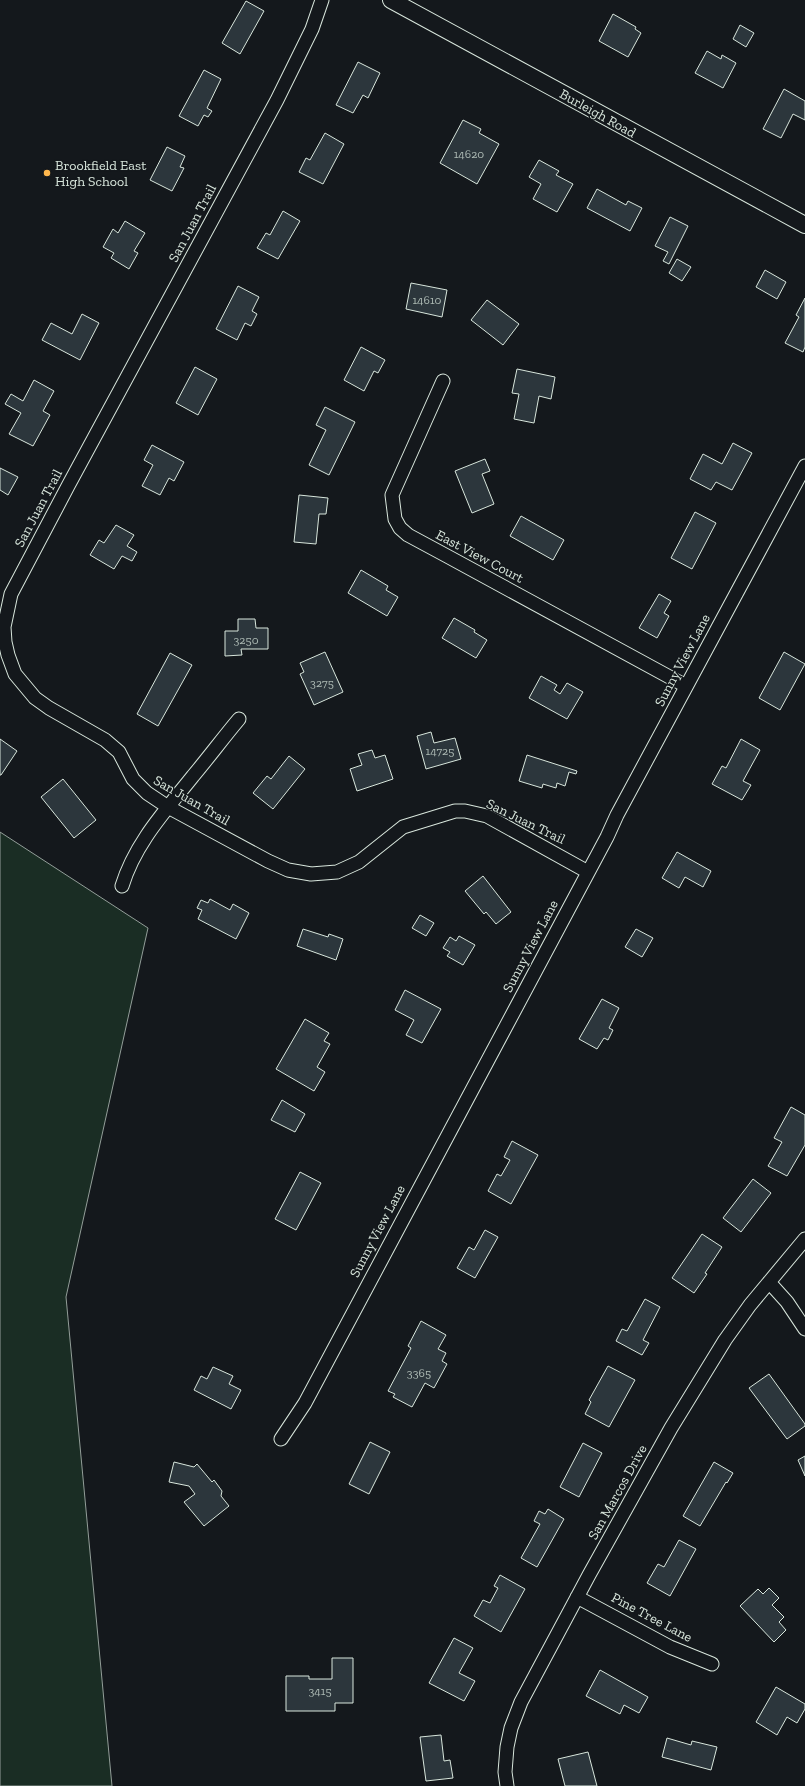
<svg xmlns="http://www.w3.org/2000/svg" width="805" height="1786" font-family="'Zilla Slab',serif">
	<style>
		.green { fill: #1a2d24; stroke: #939e99 }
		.building { fill: #2c363c; stroke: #d8e6dc }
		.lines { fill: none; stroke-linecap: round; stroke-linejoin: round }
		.minor-casing { stroke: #d8e6dc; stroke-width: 15 }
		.tertiary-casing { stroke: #d8e6dc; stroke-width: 18 }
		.minor { stroke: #14181c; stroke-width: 13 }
		.tertiary { stroke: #14181c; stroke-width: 16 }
		.poi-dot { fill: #ffb74d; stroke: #14181c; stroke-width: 1.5 }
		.labels { text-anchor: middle; stroke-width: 3; stroke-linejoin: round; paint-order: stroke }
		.number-label { font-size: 12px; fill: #adbab4 }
		.street-label { font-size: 14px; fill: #d8e6dc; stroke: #14181c }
		.poi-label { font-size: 14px; fill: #d8e6dc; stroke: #14181c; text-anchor: start }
	</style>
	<rect width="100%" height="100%" fill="#14181c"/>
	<path class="green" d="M0,832l148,96 -82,369 46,489h-112z"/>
	<path class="building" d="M246,1l18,10 -24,43 -18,-11z
		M613,14l23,13 -1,2 6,4 -13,24 -29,-16z
		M740,25l14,8 -8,14 -13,-8z
		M707,51l14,8 1,-4 14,8 -13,25 -28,-15z
		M358,62l22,11 -12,25 -5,-3 -10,18 -17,-8z
		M204,70l17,9 -14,29 5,3 -4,6 -4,-2 -6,11 -19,-10z
		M784,89l21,12v19l-12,-6 -12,24 -18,-9z
		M463,120l18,9 -2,4 20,11 -22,40 -37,-21z
		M325,133l19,11 -21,40 -24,-12 7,-14 4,2z
		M167,147l18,9 -5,11 4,1 -12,23 -22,-11z
		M539,160l20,11 -3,4 17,9 -16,28 -24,-13 8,-15 -12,-7z
		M597,189l29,16 2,-4 14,7 -12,23 -43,-23z
		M283,211l17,10 -22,38 -21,-11 9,-15 4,2z
		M670,217l18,9 -19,38 -6,-3 5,-9 -13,-6z
		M125,221l20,12 -11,18 4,2 -9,16 -18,-11 3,-5 -11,-6 10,-18 5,4z
		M677,259l14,8 -9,14 -13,-8z
		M765,270l21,12 -9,17 -21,-12z
		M411,283l36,7 -5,27 -36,-8z
		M238,286l21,11 -7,14 5,3 -6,12 -6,-3 -8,17 -21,-11z
		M805,298v49l-2,5 -18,-9 14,-26 -3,-2z
		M487,300l32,24 -16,21 -32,-25z
		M82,314l17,9 -19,37 -38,-20 9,-17 21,11z
		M361,347l24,13 -7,13 -4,-2 -10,20 -20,-11z
		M195,367l22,12 -19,36 -22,-12z
		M517,369l38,8 -4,22 -12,-3 -5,27 -20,-4 5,-25 -7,-1z
		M34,380l20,11 -11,20 7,4 -17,31 -24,-12 12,-21 -16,-9 6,-10 12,7z
		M325,407l30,15 -26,53 -20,-10 17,-35 -10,-5z
		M733,443l19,10 -20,37 -16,-8 -5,8 -21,-11 13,-25 19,10z
		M152,445l32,17 -10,19 -5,-3 -9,17 -18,-9 11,-21 -9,-5z
		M485,459l5,12 -8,3 12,30 -22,9 -17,-42z
		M0,468l18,9 -10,18 -8,-5z
		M299,495l29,3 -2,16h-7l-3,30 -22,-2z
		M695,512l21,11 -24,46 -21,-11z
		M521,516l43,24 -11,20 -43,-24z
		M116,525l18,10 -7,11 10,6 -5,9 -10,-5 -8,13 -24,-14 9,-15 5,3z
		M361,570l27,16 -2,4 12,7 -11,19 -39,-23z
		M659,594l12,7 -7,12 5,3 -12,22 -18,-10z
		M454,618l21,12 -1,2 13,8 -11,18 -34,-20z
		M238,619h17l1,9h12v21h-27l1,6 -17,1v-25h13z
		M325,652l18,40 -29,13 -14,-31 4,-2 -4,-9z
		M784,652l21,12 -25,46 -21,-12z
		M170,653l22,12 -34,61 -21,-12z
		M541,676l16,9 -3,5 6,4 7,-11 16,9 -16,27 -38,-21z
		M431,732l3,11 21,-5 6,21 -35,10 -9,-33z
		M0,739l17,12 -16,24h-1z
		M741,739l19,11 -17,31 8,4 -9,15 -30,-16 10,-18 4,2z
		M372,750l3,8 10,-3 8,24 -36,12 -7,-22 12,-4 -4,-11z
		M527,755l50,16 -1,3 -7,-2 -4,14 -8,-3 -1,5 -13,-4 -1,4 -23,-7z
		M289,756l16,13 -32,40 -20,-16 14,-17 4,3z
		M63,779l33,41 -22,18 -33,-41z
		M677,852l34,19 -8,16 -18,-10 -6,11 -17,-10z
		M483,876l28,36 -15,12 -10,-12 -2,2 -19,-23z
		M210,899l20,11 3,-6 16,9 -13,26 -38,-20 4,-9 -5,-2 4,-8 7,3z
		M420,915l14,8 -8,13 -14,-8z
		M303,929l25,8 1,-3 14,5 -7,21 -39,-14z
		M636,929l17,9 -11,19 -17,-10z
		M459,936l16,9 -12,20 -16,-9 3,-4 -7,-4 7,-11 6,4z
		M405,990l36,19 -19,34 -16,-8 8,-15 -19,-10z
		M602,999l17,9 -10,20 4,2 -5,10 -4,-2 -7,11 -18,-10z
		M305,1019l24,14 -5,8 6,3 -13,23 8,5 -11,19 -38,-22z
		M282,1100l23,14 -10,18 -24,-12z
		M791,1107l14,8v30l-18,31 -19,-10 14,-24 -8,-4z
		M512,1141l26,14 -27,49 -23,-13 9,-17 4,2 9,-16 -6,-3z
		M300,1172l21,11 -25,47 -21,-11z
		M753,1179l18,14 -30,39 -18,-14z
		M485,1230l13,7 -23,41 -18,-10 12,-21 5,3z
		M702,1234l20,13 -17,26 2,1 -13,19 -22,-15z
		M645,1299l15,8 -17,33 6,3 -7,12 -26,-14 6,-12 5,2z
		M421,1321l25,14 -8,14 8,4 -4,8 5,3 -13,24 -9,-5 -13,24 -19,-10 2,-3 -7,-3 23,-43 -3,-2z
		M608,1366l27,14 -26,47 -24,-13 6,-12 -2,-2z
		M213,1367l20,9 -4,8 12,6 -10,19 -37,-19 7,-14 6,3z
		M769,1374l36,50v2l-18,13 -38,-51z
		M370,1442l20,10 -21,42 -20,-10z
		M583,1443l19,10 -23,44 -19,-10z
		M805,1456v20l-7,-16z
		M174,1462l20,5 3,-3 15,18 2,-2 8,11 -1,5 8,10 -25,20 -20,-24 11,-8 -6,-8 -20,-4z
		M714,1462l19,11 -6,10 -1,-1 -26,44 -17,-10z
		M548,1509l16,10 -27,48 -16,-9 19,-34 -6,-3 5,-10 6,3z
		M679,1540l17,9 -26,47 -23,-13 11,-19 6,3z
		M500,1575l25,14 -24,43 -27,-16 9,-16 7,3 8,-15 -4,-2z
		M769,1588l10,10 -7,7 12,12 -5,5 7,8 -12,12 -34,-36 18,-17 5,5z
		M454,1638l19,10 -14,25 16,8 -11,20 -35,-18z
		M332,1658h21v45h-18v8h-49v-35h23v3h23z
		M600,1670l48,27 -9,16 -15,-8 -4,9 -34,-18z
		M776,1687l29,17v5l-8,14 -10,-6 -10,18 -21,-13z
		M441,1735l3,26 6,-1 3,18 -27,3 -6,-44z
		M667,1738l24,7 1,-4 25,6 -6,23 -49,-13z
		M588,1752l9,34h-32l-7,-27z"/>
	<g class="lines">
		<g class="minor-casing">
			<path id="minor" d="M322,0l-10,29 -35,71 -209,386 -57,108 -7,33 1,15 3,13 7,19 20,24 14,10 56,32 14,12 14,27 14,14 21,14 100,54 20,9 23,4 26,-2 22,-10 44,-35 52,-16h10l22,5 101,56
				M443,381l-51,114 3,24 5,9 8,7 39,21 239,130
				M122,886c13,-43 44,-76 71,-110 16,-19 30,-38 46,-57
				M769,1282l18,20 18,27
				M281,1439l24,-36 302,-566 10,-22 188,-349
				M577,1597l93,50 42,17
				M507,1786l-2,-14 2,-25 4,-19 10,-26 68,-127 82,-147 54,-88 25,-35 55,-66"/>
		</g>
		<g class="tertiary-casing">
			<path id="tertiary" d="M391,0l414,225"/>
		</g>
		<use href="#minor" class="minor"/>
		<use href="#tertiary" class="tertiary"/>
	</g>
	<circle class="poi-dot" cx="47" cy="173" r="4"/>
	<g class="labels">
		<g class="number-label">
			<text x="469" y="158">14620</text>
			<text x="427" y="304">14610</text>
			<text x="246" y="644">3250</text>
			<text x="322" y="687">3275</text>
			<text x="440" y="755">14725</text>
			<text x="419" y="1377">3365</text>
			<text x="320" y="1695">3415</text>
		</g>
		<g class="street-label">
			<text transform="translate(598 113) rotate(29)" y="5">Burleigh Road</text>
			<text transform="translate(192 223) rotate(-62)" y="5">San Juan Trail</text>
			<text transform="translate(38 508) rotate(-62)" y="5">San Juan Trail</text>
			<text transform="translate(480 556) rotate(28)" y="5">East View Court</text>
			<text transform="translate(682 660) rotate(-62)" y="5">Sunny View Lane</text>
			<text transform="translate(192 800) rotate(30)" y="5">San Juan Trail</text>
			<text transform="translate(526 821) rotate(26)" y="5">San Juan Trail</text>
			<text transform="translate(530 946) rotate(-62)" y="5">Sunny View Lane</text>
			<text transform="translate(377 1231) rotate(-62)" y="5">Sunny View Lane</text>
			<text transform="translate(617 1492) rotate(-61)" y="5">San Marcos Drive</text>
			<text transform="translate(652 1617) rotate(28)" y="5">Pine Tree Lane</text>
		</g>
		<g class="poi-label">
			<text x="55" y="170">Brookfield East<tspan x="55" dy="16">High School</tspan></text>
		</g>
	</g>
</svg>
